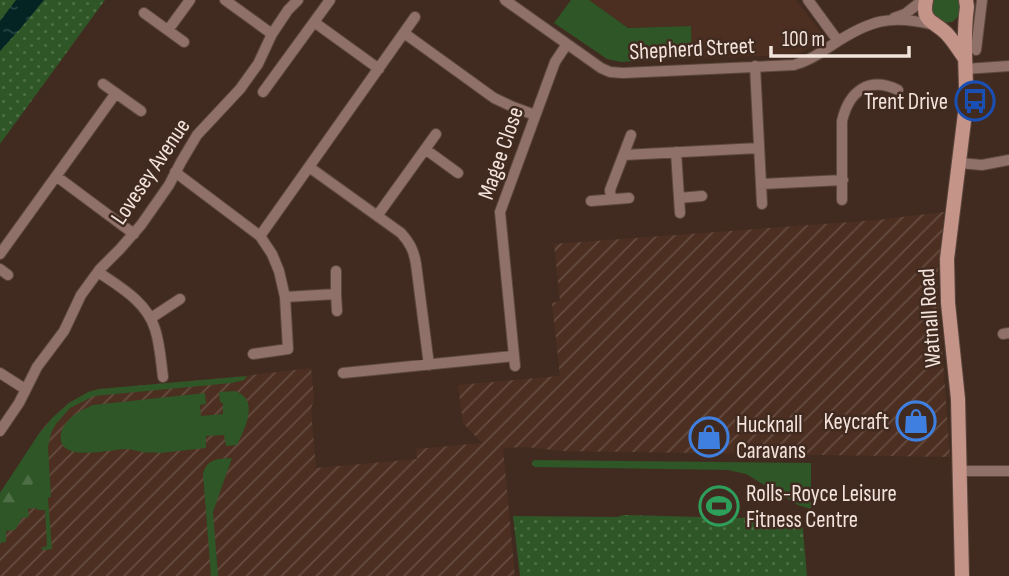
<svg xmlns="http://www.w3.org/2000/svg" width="1009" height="576" font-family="'Sofia Sans Condensed',sans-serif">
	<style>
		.built { fill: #4c2f21 }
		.industrial { fill: url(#industrial-furrows) }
		.grass { fill: #2f5626 }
		.forest { fill: url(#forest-firs) }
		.park { fill: url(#park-dots) }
		.water { fill: url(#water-ripples) }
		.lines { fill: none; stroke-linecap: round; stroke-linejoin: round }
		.street-casing { stroke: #5d483e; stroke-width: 12 }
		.secondary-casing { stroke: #5d483e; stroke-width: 16 }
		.street { stroke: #907169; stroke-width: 10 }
		.secondary { stroke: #c59488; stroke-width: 14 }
		.labels { text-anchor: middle; stroke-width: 5; stroke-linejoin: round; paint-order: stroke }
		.street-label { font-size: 23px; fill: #f2e3dc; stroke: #412b20 }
		.poi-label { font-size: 23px; fill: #f2e3dc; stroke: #412b20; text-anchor: end }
	</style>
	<defs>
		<pattern id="industrial-furrows" width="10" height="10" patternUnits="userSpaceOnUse" patternTransform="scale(1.75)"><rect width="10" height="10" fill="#4c2f21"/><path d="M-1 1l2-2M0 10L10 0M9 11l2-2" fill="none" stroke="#664d41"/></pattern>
		<pattern id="forest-firs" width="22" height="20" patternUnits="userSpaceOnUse" patternTransform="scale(1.75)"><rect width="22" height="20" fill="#2f5626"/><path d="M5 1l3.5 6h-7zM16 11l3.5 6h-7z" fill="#4e6e45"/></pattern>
		<pattern id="park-dots" width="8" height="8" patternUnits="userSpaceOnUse" patternTransform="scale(1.75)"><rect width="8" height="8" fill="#2f5626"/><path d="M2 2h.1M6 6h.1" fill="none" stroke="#4e6e45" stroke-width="1.8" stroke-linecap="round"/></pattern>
		<pattern id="water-ripples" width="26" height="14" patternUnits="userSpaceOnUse" patternTransform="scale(1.75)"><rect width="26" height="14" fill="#042424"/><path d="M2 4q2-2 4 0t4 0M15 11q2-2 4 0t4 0" fill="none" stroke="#294443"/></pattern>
	</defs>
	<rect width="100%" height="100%" fill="#412b20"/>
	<path class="built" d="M589,0h207l27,35 -1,4 -20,13 -11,3 -99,3 -1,-32 -63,2z"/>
	<path class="industrial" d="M944,212l-7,69 13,176 -388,-6 -36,-4 -23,1 12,128h-515v-83l45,-68 24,-22 19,-11 11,-3 135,-12 77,-9 3,30 -3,12 5,58 101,-9 -1,-10 66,-6 -19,-20 -5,-38 102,-9 -8,-73 8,-2 -6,-57 323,-24z"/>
	<path class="grass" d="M571,0h18l39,28 63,-2 1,32 -71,4 -14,-3 -53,-36z
		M932,0h27c4,9 1,17 -7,22l-10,1 -11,-12z
		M247,376l-3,4 -12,3 -138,13 -24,12 -14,16 -5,9 -3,14 3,50 -3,1 4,51 -9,1 -2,-2 6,-2 -2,-36h-8v-2l-9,1 1,8 -7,1 -7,12 -9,1v11l-6,1v-50l38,-58 14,-17 17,-15 19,-11 11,-3z
		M235,391c25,8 10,38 2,54l-11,1 -2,-11 -18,1v12l-46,5c-6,-1 -11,0 -17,-1 -5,0 -10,-3 -16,-3 -16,0 -71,15 -66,-15 3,-15 20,-24 32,-29l112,-12 1,11 -6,1 1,11 22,-2v-11l-3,-1 -1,-10z
		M232,458l-19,54 5,64h-7l-8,-102c4,-16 15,-15 29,-16z
		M534,460l277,3v46l-13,-4 -52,-31 -18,-4 -193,-3 -3,-2v-3z"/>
	<path class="forest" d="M31,453l1,5h2c-2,11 3,20 -4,31l-30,27v-18l29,-44z"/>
	<path class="park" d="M0,0h105l-105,144z
		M800,514l2,5 5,57h-287l-7,-60 104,1 7,-2 116,3z"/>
	<path class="water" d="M16,0h28l-24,29 -20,22v-30z"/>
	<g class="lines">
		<g class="street-casing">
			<path id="street" d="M225,0l47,34
				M505,0l96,68 9,4 13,1 171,-8c15,-4 26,-12 38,-20 38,-25 58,-31 102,-20
				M808,0l30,41
				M144,13l40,29
				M894,18l11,-4 18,-14
				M314,22l65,47
				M168,30l22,-30
				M404,33l90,65 19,9 22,8
				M976,50l6,-50
				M755,66l7,138
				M965,69l44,-3
				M103,84l38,27
				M263,92l67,-92
				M425,149l33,24
				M676,152l4,61
				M624,155l135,-7
				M959,163l23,2 27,-5
				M309,167l92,66c9,10 13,18 15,31l13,101
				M175,172l85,64 12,18 7,17 6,26 3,52 -35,5
				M56,176l78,58
				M761,184l82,-4
				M679,198l23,-2
				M611,199l-1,-9 21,-55
				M842,200v-79c7,-30 27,-45 56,-31
				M591,201l38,-3
				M377,216l59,-82
				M260,236l155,-219
				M0,254l116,-161
				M0,269l8,6
				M98,272c22,15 49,30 57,57 5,15 6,33 8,48
				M336,294v-23
				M285,297l51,-3 1,17
				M151,318l29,-19
				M1003,334l6,-1
				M515,366l-15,-154 55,-150 12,-18
				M0,373l25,16
				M343,373l171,-17
				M0,431l19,-28 18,-36 27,-36 17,-36 19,-26 20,-20 21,-24 28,-40 12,-23 16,-27 43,-46 18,-25 14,-30 16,-24 10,-10
				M960,471h49"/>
		</g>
		<g class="secondary-casing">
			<path id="secondary" d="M926,0c-5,22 8,21 20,33 7,7 12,16 18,24
				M962,576l-4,-177 -10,-96 -1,-44 19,-154c1,-32 -4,-65 1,-98l-1,-7"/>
		</g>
		<use href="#street" class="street"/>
		<use href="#secondary" class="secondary"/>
	</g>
	<defs>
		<g id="bus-ring" transform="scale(2.0125)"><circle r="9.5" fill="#412b20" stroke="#1a4fb4" stroke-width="1.5"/><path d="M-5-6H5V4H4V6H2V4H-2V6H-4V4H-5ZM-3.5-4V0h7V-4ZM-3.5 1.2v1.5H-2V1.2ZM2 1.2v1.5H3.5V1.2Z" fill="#1a4fb4"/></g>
		<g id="shop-ring" transform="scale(2.0125)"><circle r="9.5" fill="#412b20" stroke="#3f7fe0" stroke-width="1.5"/><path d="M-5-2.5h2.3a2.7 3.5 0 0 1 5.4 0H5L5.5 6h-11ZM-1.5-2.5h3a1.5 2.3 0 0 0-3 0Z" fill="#3f7fe0"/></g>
		<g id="stadium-ring" transform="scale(2.0125)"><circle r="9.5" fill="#412b20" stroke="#2e9e5b" stroke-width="1.5"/><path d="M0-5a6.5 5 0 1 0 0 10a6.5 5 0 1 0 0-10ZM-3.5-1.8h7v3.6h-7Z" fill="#2e9e5b"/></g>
	</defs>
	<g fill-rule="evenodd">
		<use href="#bus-ring" x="975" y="101"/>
		<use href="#shop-ring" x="916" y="421"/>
		<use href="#shop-ring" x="709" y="437"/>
		<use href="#stadium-ring" x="719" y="506"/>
	</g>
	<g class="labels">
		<g class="street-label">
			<text transform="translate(692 48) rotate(-3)" y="8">Shepherd Street</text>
			<text transform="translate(500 153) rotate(-71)" y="8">Magee Close</text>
			<text transform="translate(150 171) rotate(-56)" y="8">Lovesey Avenue</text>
			<text transform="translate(929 318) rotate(-94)" y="8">Watnall Road</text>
		</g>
		<g class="poi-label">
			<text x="948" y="109">Trent Drive</text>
			<text x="889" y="429">Keycraft</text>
			<text x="736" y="432" text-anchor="start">Hucknall<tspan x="736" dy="26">Caravans</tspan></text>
			<text x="746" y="501" text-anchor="start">Rolls-Royce Leisure<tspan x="746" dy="26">Fitness Centre</tspan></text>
		</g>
	</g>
	<path d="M771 46v10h138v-10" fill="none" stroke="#f2e3dc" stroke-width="3.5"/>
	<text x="782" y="46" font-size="21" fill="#f2e3dc" stroke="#412b20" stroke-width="5" paint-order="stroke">100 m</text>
</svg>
